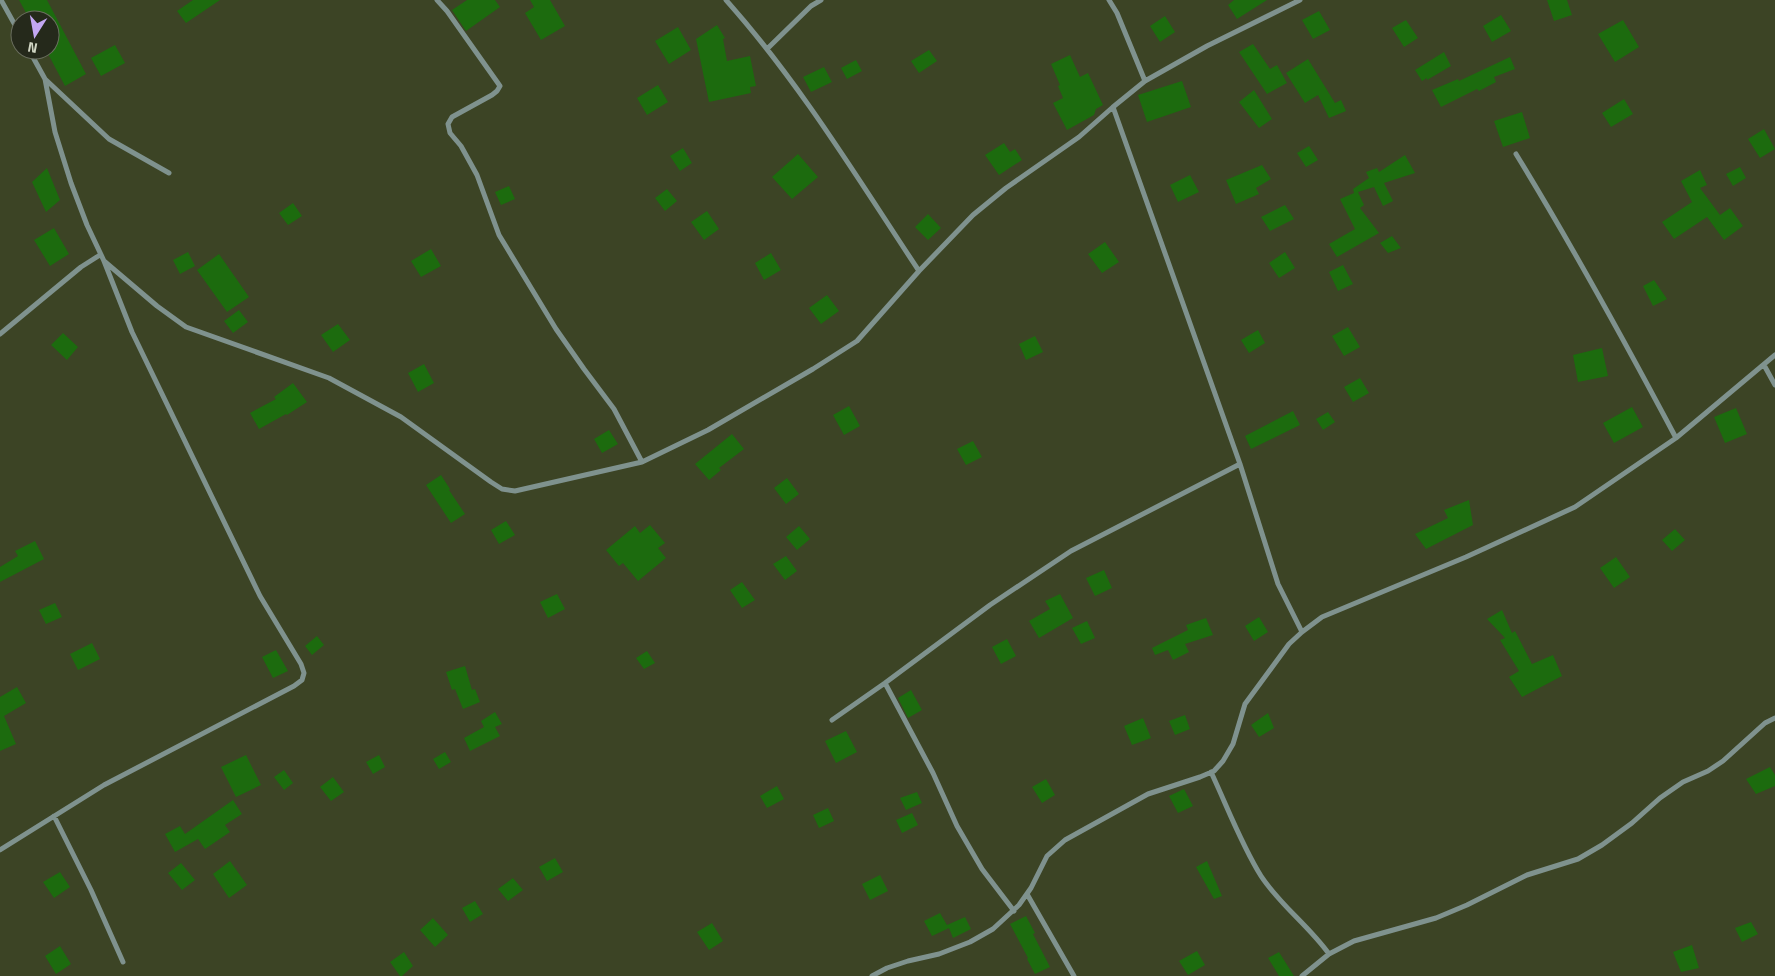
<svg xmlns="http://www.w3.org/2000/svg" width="1775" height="976" font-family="'Titillium Web',sans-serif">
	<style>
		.building { fill: #1c6b0e }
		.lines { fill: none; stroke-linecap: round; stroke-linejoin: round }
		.minor { stroke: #7f928e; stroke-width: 5 }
	</style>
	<rect width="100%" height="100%" fill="#3c4425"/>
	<path class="building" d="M19,0h28l39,74 -21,12 -19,-36h4v-30h-20z
		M193,0h27l-34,23 -9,-12z
		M467,0h28l5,7 -34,24 -14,-21z
		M530,0h20l15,26 -24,14 -16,-27 9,-6z
		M1234,0h33l-30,19 -9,-14z
		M1547,0h20l5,15 -18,6z
		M1319,11l11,19 -17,9 -11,-19z
		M1501,15l10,16 -19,11 -9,-16z
		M1165,16l10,16 -15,10 -10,-16z
		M1406,20l12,18 -14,9 -12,-19z
		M1623,20l16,27 -24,15 -17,-28z
		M717,25l8,13 -2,1 4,22 23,-5 6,30 -6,1 1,6 -42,9 -13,-63z
		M678,27l13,23 -22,14 -14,-23z
		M1253,44l17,25 7,-4 10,18 -20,11 -28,-42z
		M115,45l10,18 -24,13 -10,-18z
		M929,50l8,11 -18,12 -8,-12z
		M1444,52l7,14 -24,14v-2l-5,3 -7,-11z
		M1070,55l10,22 8,-4 15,32 -7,4 -2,6 -27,15 -14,-27 10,-5 -5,-12 2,-1 -9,-21z
		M1510,57l5,12 -21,8 2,5 -17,9 -2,-2 -36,18 -9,-17 26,-11 1,2z
		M1308,59l27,44 6,-3 5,11 -17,7 -11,-23 -13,8 -19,-30z
		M856,60l6,11 -15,8 -6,-11z
		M824,67l8,15 -21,10 -8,-15z
		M1182,81l9,26 -44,15 -9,-27z
		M658,85l10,17 -21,13 -10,-17z
		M1254,90l18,29 -13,9 -20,-26z
		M1624,99l9,15 -22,13 -9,-14z
		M1522,112l8,26 -27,9 -9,-26z
		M1764,129l11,20 -15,9 -12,-19z
		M1004,143l6,9 5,-3 7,11 -23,15 -14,-20z
		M1309,146l9,14 -12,7 -9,-14z
		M683,148l9,15 -12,8 -10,-15z
		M798,154l20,23 -26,22 -20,-22z
		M1405,155l10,18 -31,10 9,18 -10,5 -9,-19 -16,5 6,13 -4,3 19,25 -42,24 -8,-13 26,-15 -15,-30 14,-6 -1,-4 16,-11 -3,-6 11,-4 2,4z
		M1262,165l9,14 -15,9 3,6 -23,10 -10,-24z
		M1740,167l6,11 -13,8 -7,-12z
		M47,168l13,32 -14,12 -14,-30z
		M1700,170l7,15 -7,3 20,27 10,-7 13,18 -19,14 -17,-23 -33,22 -12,-17 30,-20 -11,-21z
		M1190,175l9,17 -21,10 -8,-17z
		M509,186l6,13 -14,6 -6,-13z
		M667,189l10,12 -12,10 -10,-13z
		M293,203l9,13 -14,9 -9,-12z
		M1285,205l9,14 -24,12 -9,-14z
		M707,211l12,18 -15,11 -13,-18z
		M928,214l13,14 -13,12 -13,-13z
		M54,228l15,26 -19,12 -16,-26z
		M1392,236l9,12 -13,5 -8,-10z
		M1105,242l14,20 -17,11 -14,-19z
		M431,249l10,17 -20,11 -10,-16z
		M188,252l7,14 -15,8 -7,-14z
		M1285,252l10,16 -16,10 -10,-15z
		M771,253l10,17 -17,10 -9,-17z
		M219,254l30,43 -22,15 -30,-42z
		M1343,265l10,19 -15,7 -9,-19z
		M1654,280l13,19 -14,7 -10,-20z
		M827,295l12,16 -18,13 -12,-16z
		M239,310l9,12 -15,11 -9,-12z
		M338,324l12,16 -17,12 -12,-17z
		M1348,327l12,20 -16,9 -12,-20z
		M1258,330l7,13 -16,10 -8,-13z
		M63,333l15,14 -11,13 -16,-15z
		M1035,336l8,16 -17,8 -7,-16z
		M1602,348l6,28 -30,6 -5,-27z
		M424,364l10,19 -16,9 -10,-19z
		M1360,378l9,15 -16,9 -9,-15z
		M293,383l14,19 -20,13 -1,-1 -27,15 -9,-16 26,-14 -2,-2z
		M849,406l11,20 -16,9 -11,-20z
		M1632,407l11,20 -29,16 -11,-20z
		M1736,408l11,26 -22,9 -11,-26z
		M1293,411l7,14 -49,24 -6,-13z
		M1328,412l7,10 -12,8 -7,-11z
		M609,430l9,14 -16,9 -8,-14z
		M732,434l12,15 -25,19 2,2 -12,10 -14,-16z
		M973,441l9,16 -16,8 -9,-16z
		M441,475l9,14 -1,1 16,24 -14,9 -25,-38z
		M787,478l12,16 -13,10 -12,-16z
		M1469,500l4,25 -47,24 -11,-15 33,-16 -4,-8z
		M506,521l9,14 -16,9 -8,-14z
		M650,525l15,18 -7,5 8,10 -28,23 -15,-18 -4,3 -13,-16 29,-24 5,7z
		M799,526l11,13 -13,11 -11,-13z
		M1675,529l10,11 -13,11 -10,-11z
		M35,541l9,18 -44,23v-15l18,-11 -3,-5z
		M786,556l11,15 -12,9 -12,-16z
		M1616,557l14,20 -16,11 -14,-20z
		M1104,570l8,18 -17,8 -9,-18z
		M742,582l13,18 -13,8 -12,-18z
		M557,594l8,15 -17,9 -8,-16z
		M1060,594l13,24 -34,20 -10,-17 21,-12 -5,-8z
		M55,603l7,14 -16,7 -7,-14z
		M1502,610l10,23 3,-2 17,33 21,-9 9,21 -40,21 -13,-20 10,-6 -19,-31 5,-2 -18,-19z
		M1259,617l9,15 -14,9 -9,-15z
		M1206,618l7,17 -28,9 4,8 -16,8 -5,-10 -13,5 -3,-7 36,-18 -2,-5z
		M1087,621l8,17 -14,6 -9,-16z
		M317,636l7,9 -12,10 -7,-9z
		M1007,639l9,17 -15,8 -9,-17z
		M92,643l8,16 -22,11 -8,-16z
		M276,650l12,21 -15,7 -11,-21z
		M647,651l8,12 -11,6 -8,-11z
		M465,666l7,24 3,-1 5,13 -17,7 -8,-20 -3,1 -6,-18z
		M17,687l9,16 -22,13 12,28 -16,7v-54z
		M911,690l11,20 -14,8 -10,-20z
		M495,712l7,12 -7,3 5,9 -30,15 -6,-13 20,-11 -3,-6z
		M1268,713l6,15 -15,9 -8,-12z
		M1185,715l5,14 -15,6 -6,-14z
		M1143,718l8,20 -19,7 -8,-19z
		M846,731l11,21 -21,11 -11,-22z
		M445,752l6,10 -12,7 -6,-10z
		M246,755l15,30 -25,12 -15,-30z
		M379,755l6,12 -12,7 -7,-12z
		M1770,767l5,8v11l-19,8 -10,-15z
		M284,770l9,13 -9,7 -10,-13z
		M333,777l11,15 -13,9 -11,-14z
		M1046,779l9,16 -13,8 -10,-16z
		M777,786l7,13 -17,9 -7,-12z
		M1184,789l9,17 -15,7 -9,-17z
		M917,792l5,11 -16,7 -6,-12z
		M233,800l9,14 -17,11 5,7 -25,17 -7,-10 -23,13 -10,-18 15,-8 5,8z
		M828,808l6,13 -15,7 -6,-13z
		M912,813l6,12 -16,8 -6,-13z
		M555,858l8,14 -16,9 -8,-14z
		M230,861l17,24 -18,13 -16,-24z
		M1207,861l15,35 -8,3 -18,-32z
		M181,863l14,17 -13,10 -14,-17z
		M60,872l10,15 -16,11 -11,-16z
		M880,875l8,16 -18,9 -8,-16z
		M513,878l10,12 -15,11 -10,-12z
		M475,901l8,13 -13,8 -8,-14z
		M940,913l7,12 18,-8 6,12 -18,9 -4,-10 -17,8 -8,-15z
		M1026,916l9,17 -2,1 17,33 -15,7 -8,-15 1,-1 -18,-34z
		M433,918l15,17 -13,12 -15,-17z
		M1751,922l7,12 -16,8 -7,-14z
		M712,923l11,18 -14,9 -12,-18z
		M1692,945l7,23 -18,4 -8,-20z
		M60,946l11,18 -15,10 -11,-18z
		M1197,951l8,14 -17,10 -9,-14z
		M404,952l9,14 -11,10h-2l-10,-14z
		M1279,952l15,24h-15l-11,-18z"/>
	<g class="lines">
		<path class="minor" d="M1,0l19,34
			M437,0l10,11 53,75 -3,5 -5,4 -40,22 -4,7 2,9 11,13 16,29 22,60 57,94 28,40 30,40 28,53
			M726,0c74,83 132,179 193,271
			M1109,0l8,13 28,68
			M1300,0l-93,46 -62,35 -32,26 127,357 38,120 24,48 20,-15 144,-60 109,-50 101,-69 99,-83
			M768,48l43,-42 10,-6
			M45,79l64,60 60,34
			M1516,154c57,93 109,188 160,284
			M104,261l53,45 29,21 143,51 72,39 90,65 11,7 13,2 127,-29 66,-32 105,-61 44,-28 62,-70 54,-56 33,-27 73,-51 34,-30
			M0,334l81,-67 19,-12
			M1764,365l11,20
			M885,683l48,90 24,53 25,43 32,42
			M832,720l53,-37 105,-78 81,-54 169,-87
			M1211,772c16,34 30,72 50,104 19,29 48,50 68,78
			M54,816l37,74 32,72
			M0,850l104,-65 190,-99 8,-6 2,-7 -3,-9 -41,-68 -128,-264 -28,-71 -17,-36 -16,-42 -16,-51 -10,-53 -16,-29
			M1027,894l47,82
			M872,976l15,-8 21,-7 31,-7 31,-12 23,-13 26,-24 12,-17 16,-32 18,-16 83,-46 52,-17 14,-6 9,-10 10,-17 12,-40 44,-60 13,-12
			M1302,976l27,-22 25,-13 82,-23 31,-13 60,-30 51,-16 24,-14 30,-22 28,-25 23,-16 25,-11 15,-10 42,-38 10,-5"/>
	</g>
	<g transform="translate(35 35) rotate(191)"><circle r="24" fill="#25291b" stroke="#6a6e5f"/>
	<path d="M0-4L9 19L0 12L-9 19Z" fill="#c3a7f2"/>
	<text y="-8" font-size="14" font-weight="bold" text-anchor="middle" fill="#d1d6c4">N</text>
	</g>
</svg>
